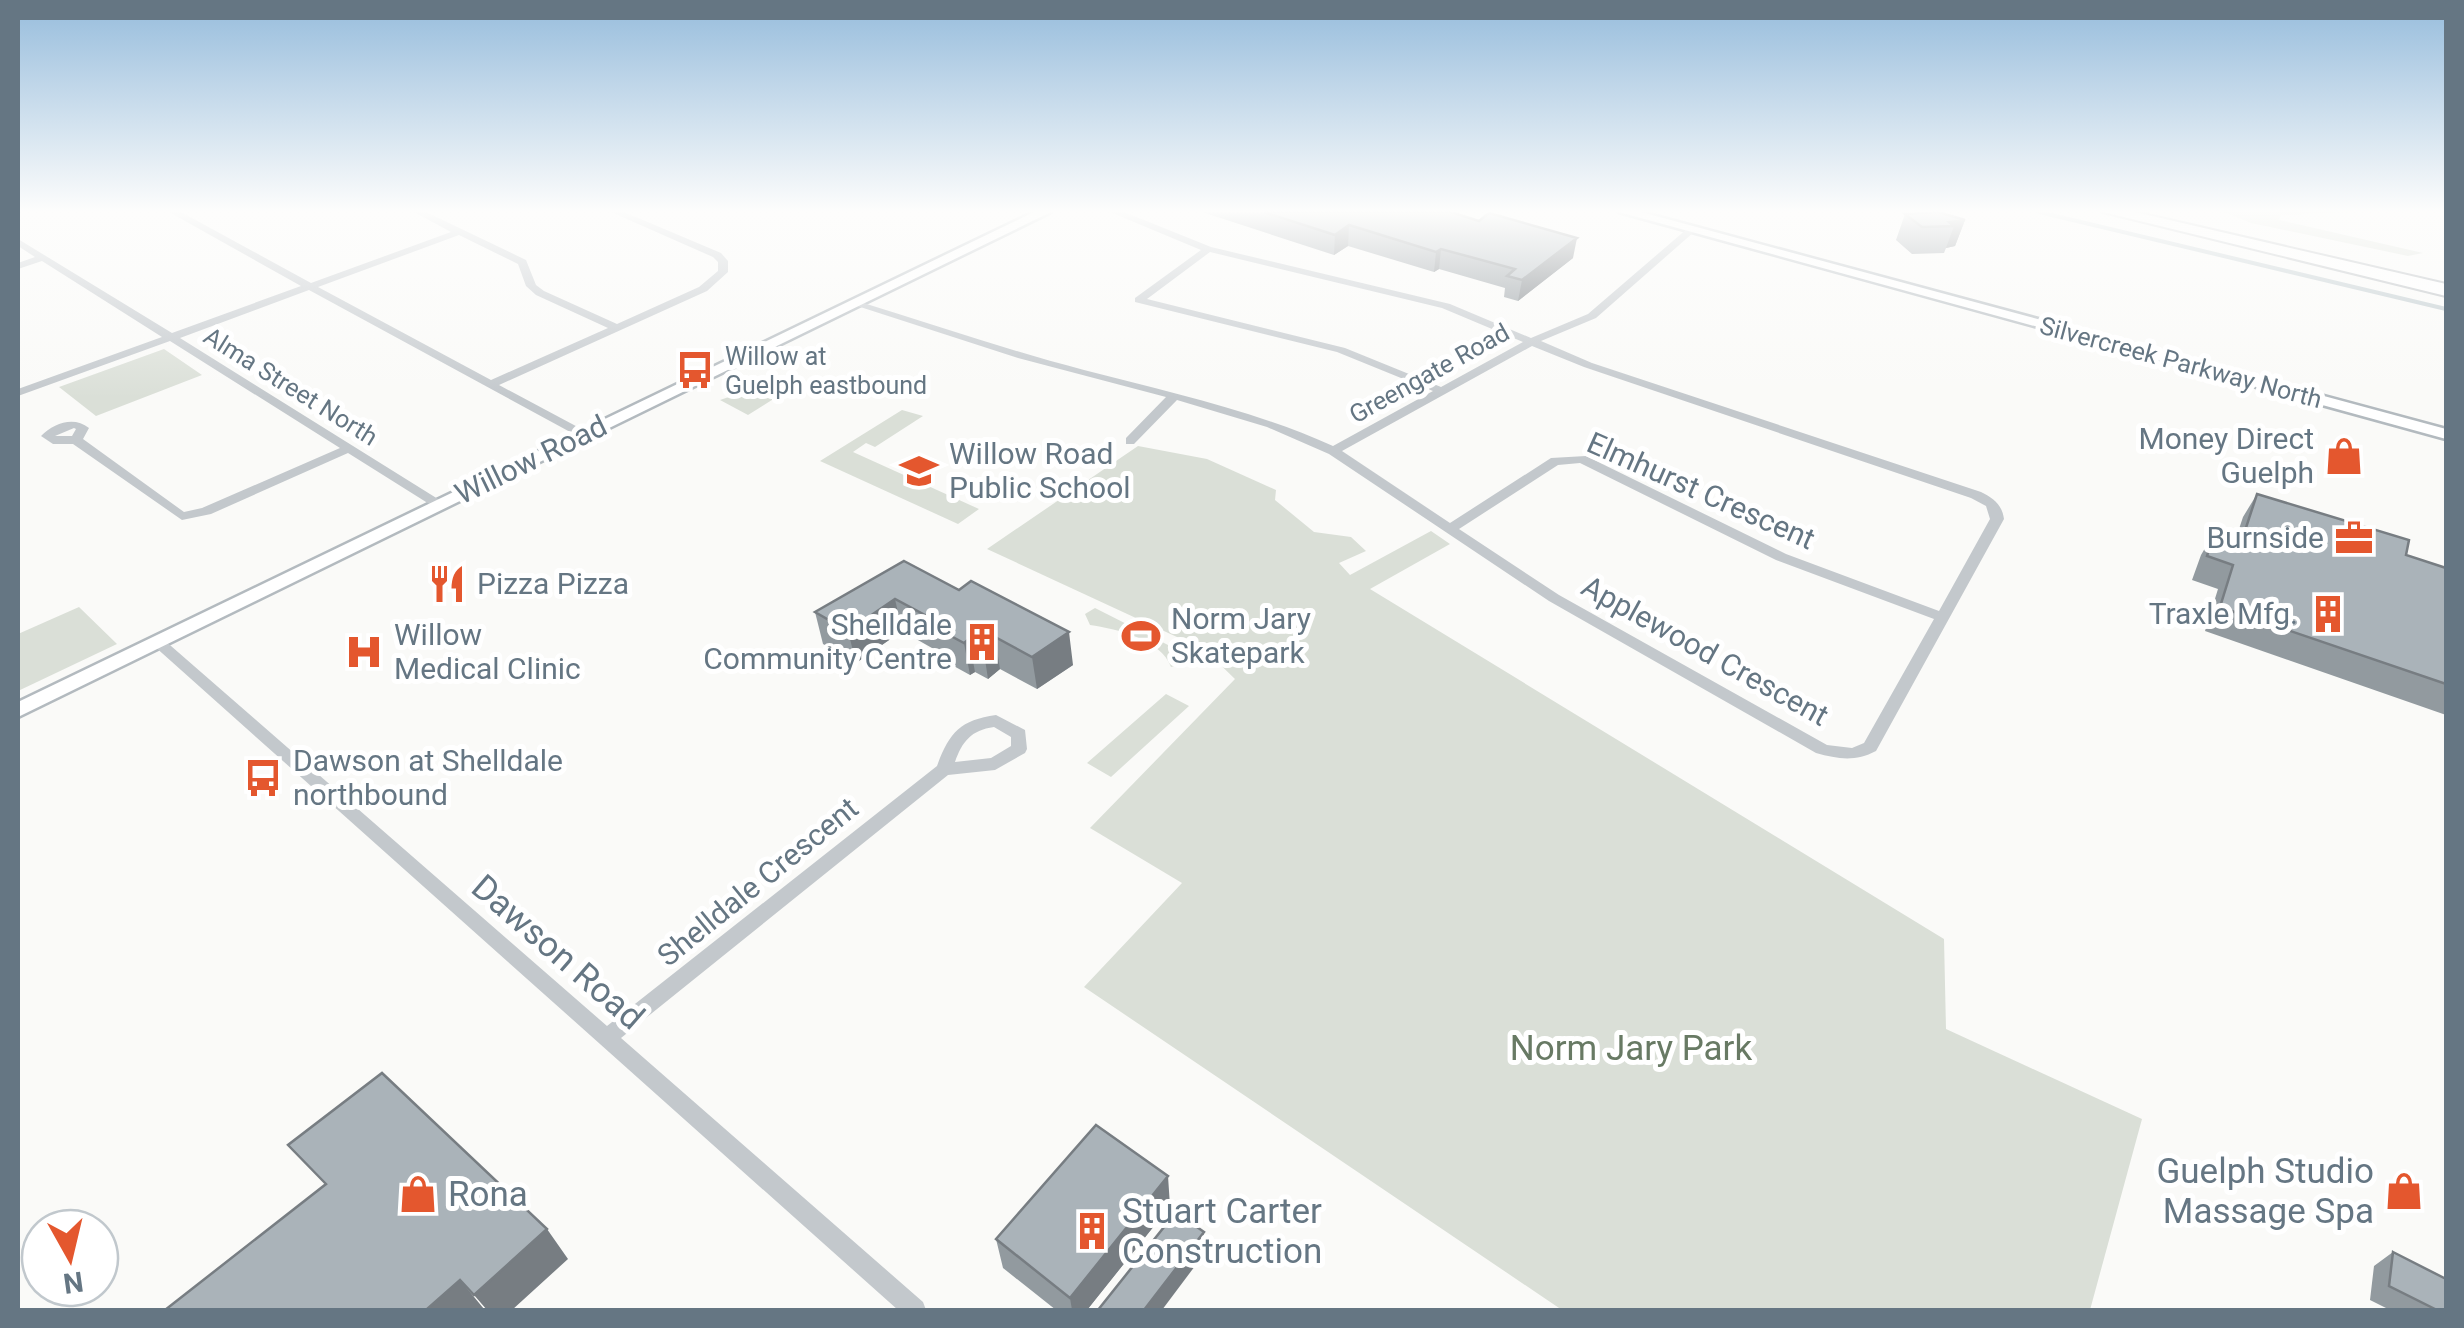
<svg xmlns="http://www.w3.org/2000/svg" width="2464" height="1328" font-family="Roboto,sans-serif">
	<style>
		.green { fill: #dadfd7 }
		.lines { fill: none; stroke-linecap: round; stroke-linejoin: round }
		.stream { stroke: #bbc7cb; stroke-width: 4 }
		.secondary-casing { stroke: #b3babf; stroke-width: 5 }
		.highway-casing { stroke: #b4b9bd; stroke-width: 4 }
		.street { fill: #c3c8cc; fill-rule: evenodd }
		.secondary { fill: #fff; fill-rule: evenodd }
		.highway { fill: #fff; fill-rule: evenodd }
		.wall { fill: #929a9f }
		.shaded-wall { fill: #777d82 }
		.building { fill: #aab3b9; stroke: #777d82; stroke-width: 2.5 }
		.labels { text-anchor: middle; stroke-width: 10; stroke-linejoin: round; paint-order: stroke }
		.far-poi-label { font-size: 25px; fill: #657683; stroke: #fff; text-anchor: start }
		.far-street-label { font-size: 25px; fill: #657683; stroke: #fff }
		.poi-label { font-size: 30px; fill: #657683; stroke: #fff; text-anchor: start }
		.street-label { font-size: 30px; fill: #657683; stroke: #fff }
		.near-street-label { font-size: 35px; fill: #657683; stroke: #fff }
		.near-park-label { font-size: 35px; fill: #687a64; stroke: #fff }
		.near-poi-label { font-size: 35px; fill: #657683; stroke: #fff; text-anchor: start }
	</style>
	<rect width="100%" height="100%" fill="#fafaf8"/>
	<path class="green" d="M2224,212h125l-68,3 -2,5 144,33 -15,3 -157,-33z
		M164,349l38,26 -106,41 -37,-29z
		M767,384l8,14 -27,17 -28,-15z
		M902,410l21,6 -48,31 -9,-4 -13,9 126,57 -21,15 -138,-63z
		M1138,446l69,13 69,31 -1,10 39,32 37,5 15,14 -27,12 11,12 81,-44 19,13 -80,45 574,350 2,90 196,90 -52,191h-528l-478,-323 98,-104 -92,-55 145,-149 -30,-29 -218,-101z
		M79,607l38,37 -99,47v-57z
		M1095,608l73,37 10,20 -7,2c-10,-28 -55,-38 -81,-42l-5,-11z
		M1166,694l23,12 -78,71 -24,-14z"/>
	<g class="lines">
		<path class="stream" d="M2039,212l407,97"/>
		<g class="secondary-casing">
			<path id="secondary" d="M1034,212h17l-1033,505v-15z
				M1619,212h22l805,217v10z"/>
		</g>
		<g class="highway-casing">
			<path id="highway" d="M2103,212h32l311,72v12z"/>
		</g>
		<path class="street" d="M169,212h12l130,71 140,-51 -37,-20h12l100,48 10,25 8,6 73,33 82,-37 19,-16v-9l-5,-5 -102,-45h13l97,41 7,8v11l-21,19 -208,94 88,47 2,3 -6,4 -274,-149 -129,48 266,166 -7,4 -5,-1 -86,-54 -137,61 -29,6 -109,-76h-20l-12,-8c13,-13 33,-20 48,-8l-6,11 101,73 18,-4 138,-60 -170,-107 -152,55v-7l144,-52 -120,-76 -24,8v-6l17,-6 -17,-11v-7l154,94 129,-47zM459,235l59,29 8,22 10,9 72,33 -117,52 -173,-93zM74,428l2,1 -4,7h-17z
			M1110,212h14l87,35 239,57 81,34 57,-24 100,-86h6v4l-98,86 -55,23 51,22 389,129c12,6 21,12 23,27l-128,232c-21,11 -38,8 -60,2l-267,-152 -220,-147 -62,-27 -90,-27 -43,44h-8v-6l40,-41 -148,-39 -170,-55 9,-2c75,23 150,49 227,69 84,22 169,40 249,76l100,-55 -96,-39 -202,-50v-4l66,-48zM1210,252l232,56 81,34 -82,45 -96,-39 -198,-49zM1532,346l52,21 387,131 15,8 4,13 -51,92 -153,-57 -200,-98 -35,2 -101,65 -108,-72zM1580,463l196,97 158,59 -70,124 -12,5 -25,-3 -268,-150 -100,-66 99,-64z
			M158,637l5,2 444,387 330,-260c12,-33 23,-46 59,-51l29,15 2,19 -2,4 -30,17 -47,5 -327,263 302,264 3,8h-28l-745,-665 -2,-3 2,-3zM994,727l17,10v9l-20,12 -36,4c7,-20 16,-32 39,-35z"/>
		<use href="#secondary" class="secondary"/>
		<use href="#highway" class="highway"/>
	</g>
	<path class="wall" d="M1202,212h249l122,46 -55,43 -14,-4 1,-9 -66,-19 -5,3 -86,-26 -14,9z
		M1905,214l60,6 -10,26 -9,2 -2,5 -32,1 -16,-14z
		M2257,494l149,61 40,13v147l-241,-84 13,-42 -26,-9 9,-25 14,-24 21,7 7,-21z
		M959,590l114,75 -36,24 -37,-20 -12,10 -13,-7 -5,3 -29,-16 -2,-7 -37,-21 -46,32 -33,-19 -8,-32z
		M1170,1206l-83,104h-31l-53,-42 -7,-29z
		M2393,1252l53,58h-56l-20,-10 4,-34z"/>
	<path class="shaded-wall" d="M1965,220l-10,26 -9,2 8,-22 -5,-4z
		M1349,225l-1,21 -14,9 1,-20z
		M1577,238l-4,20 -55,43 4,-21z
		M1441,249l-2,20 -5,3 2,-20z
		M895,599l7,32 -46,32 -8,-32z
		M1069,632l4,33 -36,24 -5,-32z
		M995,637l5,32 -12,10 -5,-33z
		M969,639l6,33 -5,3 -6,-32z
		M1168,1176l2,30 -83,104h-15l-2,-12z
		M547,1229l21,30 -56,51h-25l-13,-15z
		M1204,1232v22l-42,56h-18z
		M460,1280l24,29 -1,1h-57z"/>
	<path class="building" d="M1264,212h187l28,9 10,-8 88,25 -55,42 -15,-4 8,-7 -74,-20 -5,3 -87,-27 -14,10z
		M1938,212l27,8 -16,2 5,4 -32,1 -17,-13z
		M2257,494l152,46 -3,15 40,13v116l-226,-77 13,-42 -26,-9 8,-25 27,9z
		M904,561l55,29 12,-9 98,51 -37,25 -37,-20 -12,9 -14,-7 -5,4 -30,-16 6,-4 -45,-24 -47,32 -33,-19z
		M382,1073l165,156 -73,66 -14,-15 -34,30h-261l161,-126 -38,-39z
		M1096,1125l72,51 -98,122 -74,-59z
		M1176,1212l28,20 -60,78h-46z
		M2393,1252l53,27v31h-9l-48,-24z"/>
	<linearGradient id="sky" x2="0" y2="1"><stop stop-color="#96bcdc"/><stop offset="0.53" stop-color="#fdfdfc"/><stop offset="1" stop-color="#fdfdfc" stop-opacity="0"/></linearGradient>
	<rect width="2464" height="398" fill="url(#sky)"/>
	<defs>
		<g id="bus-bare" transform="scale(3)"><path d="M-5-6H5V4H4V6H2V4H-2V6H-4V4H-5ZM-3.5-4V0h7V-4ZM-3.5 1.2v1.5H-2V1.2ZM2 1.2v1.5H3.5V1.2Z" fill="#e4572e" stroke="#fff" stroke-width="2.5" paint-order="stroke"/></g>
		<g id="shop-bare" transform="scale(3)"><path d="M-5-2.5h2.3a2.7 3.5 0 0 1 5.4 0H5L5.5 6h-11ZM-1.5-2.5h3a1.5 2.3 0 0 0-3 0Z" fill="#e4572e" stroke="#fff" stroke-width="2.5" paint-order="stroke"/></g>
		<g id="school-bare" transform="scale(3)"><path d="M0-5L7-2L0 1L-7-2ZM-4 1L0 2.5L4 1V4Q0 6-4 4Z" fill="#e4572e" stroke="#fff" stroke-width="2.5" paint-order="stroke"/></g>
		<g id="office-bare" transform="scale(3)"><path d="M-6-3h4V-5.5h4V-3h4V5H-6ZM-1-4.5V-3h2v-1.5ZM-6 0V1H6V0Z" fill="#e4572e" stroke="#fff" stroke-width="2.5" paint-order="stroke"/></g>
		<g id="restaurant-bare" transform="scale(3)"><path d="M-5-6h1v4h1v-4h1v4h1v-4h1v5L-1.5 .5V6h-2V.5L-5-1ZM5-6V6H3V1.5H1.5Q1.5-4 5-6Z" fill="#e4572e" stroke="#fff" stroke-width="2.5" paint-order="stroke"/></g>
		<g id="building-bare" transform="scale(3)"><path d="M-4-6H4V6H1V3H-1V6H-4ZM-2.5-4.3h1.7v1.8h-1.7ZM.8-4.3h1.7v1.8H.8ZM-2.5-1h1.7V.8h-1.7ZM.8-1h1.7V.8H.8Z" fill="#e4572e" stroke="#fff" stroke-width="2.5" paint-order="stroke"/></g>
		<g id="stadium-bare" transform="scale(3)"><path d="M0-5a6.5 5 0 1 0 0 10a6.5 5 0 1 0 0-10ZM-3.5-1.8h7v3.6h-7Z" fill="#e4572e" stroke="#fff" stroke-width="2.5" paint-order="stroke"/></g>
		<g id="hospital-bare" transform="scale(3)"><path d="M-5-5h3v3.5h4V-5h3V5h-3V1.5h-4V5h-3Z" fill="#e4572e" stroke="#fff" stroke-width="2.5" paint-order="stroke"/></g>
	</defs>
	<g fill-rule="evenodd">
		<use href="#bus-bare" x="695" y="370"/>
		<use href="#shop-bare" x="2344" y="456"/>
		<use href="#school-bare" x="919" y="471"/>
		<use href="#office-bare" x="2354" y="538"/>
		<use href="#restaurant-bare" x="447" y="584"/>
		<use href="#building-bare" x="2328" y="614"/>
		<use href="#stadium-bare" x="1141" y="636"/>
		<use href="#building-bare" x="982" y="642"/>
		<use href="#hospital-bare" x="364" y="652"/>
		<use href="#bus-bare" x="263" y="778"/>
		<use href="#shop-bare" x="2404" y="1191"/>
		<use href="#shop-bare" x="418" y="1194"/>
		<use href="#building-bare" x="1092" y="1231"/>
	</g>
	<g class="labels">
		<g class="far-poi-label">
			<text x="725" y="365">Willow at<tspan x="725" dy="29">Guelph eastbound</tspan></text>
		</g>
		<g class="far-street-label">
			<text transform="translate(2181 362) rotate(15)" y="9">Silvercreek Parkway North</text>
			<text transform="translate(1429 373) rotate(-29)" y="9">Greengate Road</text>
			<text transform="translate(291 386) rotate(32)" y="9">Alma Street North</text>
		</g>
		<g class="poi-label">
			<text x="2314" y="449" text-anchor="end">Money Direct<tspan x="2314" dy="34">Guelph</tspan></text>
			<text x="949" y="464">Willow Road<tspan x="949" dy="34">Public School</tspan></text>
			<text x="2324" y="548" text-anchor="end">Burnside</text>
			<text x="477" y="594">Pizza Pizza</text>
			<text x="2298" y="624" text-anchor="end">Traxle Mfg.</text>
			<text x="1171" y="629">Norm Jary<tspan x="1171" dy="34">Skatepark</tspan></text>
			<text x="952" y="635" text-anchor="end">Shelldale<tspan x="952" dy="34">Community Centre</tspan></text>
			<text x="394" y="645">Willow<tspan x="394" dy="34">Medical Clinic</tspan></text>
			<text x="293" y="771">Dawson at Shelldale<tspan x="293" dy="34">northbound</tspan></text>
		</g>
		<g class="street-label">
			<text transform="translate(531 460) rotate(-26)" y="10">Willow Road</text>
			<text transform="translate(1701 491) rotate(24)" y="10">Elmhurst Crescent</text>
			<text transform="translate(1705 651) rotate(29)" y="10">Applewood Crescent</text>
			<text transform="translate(758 882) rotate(-39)" y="10">Shelldale Crescent</text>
		</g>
		<g class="near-street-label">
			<text transform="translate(558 952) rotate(41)" y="12">Dawson Road</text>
		</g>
		<g class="near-park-label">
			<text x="1631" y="1060">Norm Jary Park</text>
		</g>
		<g class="near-poi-label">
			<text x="2374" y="1183" text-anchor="end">Guelph Studio<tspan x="2374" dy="40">Massage Spa</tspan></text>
			<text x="448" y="1206">Rona</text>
			<text x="1122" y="1223">Stuart Carter<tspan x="1122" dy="40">Construction</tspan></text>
		</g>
	</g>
	<rect width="2464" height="1328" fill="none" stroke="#657683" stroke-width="40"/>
	<g transform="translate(70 1258) rotate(172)"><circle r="48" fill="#ffffff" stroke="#c1c8cd" stroke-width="2.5"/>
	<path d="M0-8L18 38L0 25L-18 38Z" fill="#e4572e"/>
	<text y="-15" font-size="28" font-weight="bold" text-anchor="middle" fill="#657683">N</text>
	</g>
</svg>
